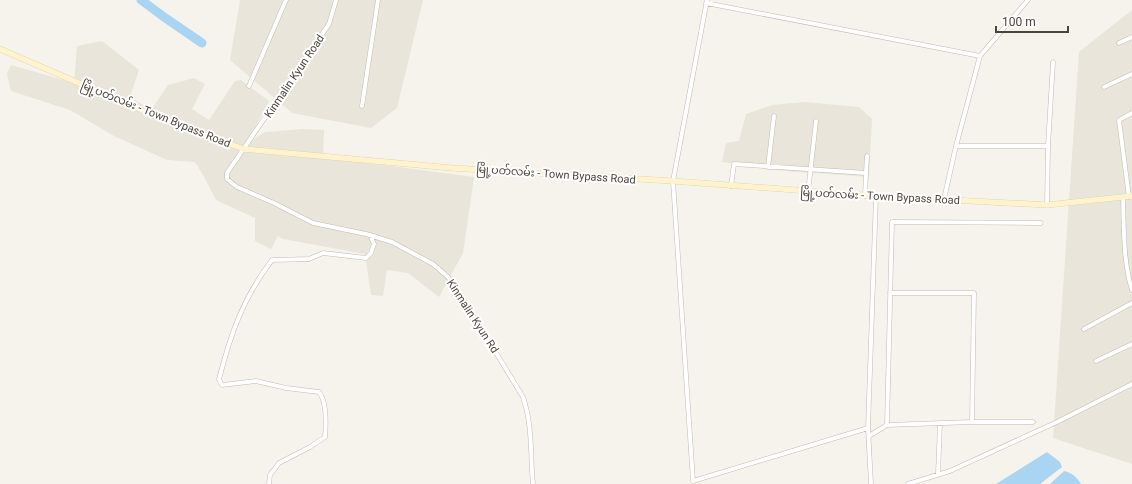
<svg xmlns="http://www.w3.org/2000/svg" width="1132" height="484" font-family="Roboto,'Noto Sans Myanmar',sans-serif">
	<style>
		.residential { fill: #eae5da }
		.water { fill: #a9d4f2 }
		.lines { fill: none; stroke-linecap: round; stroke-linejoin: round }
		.river { stroke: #a9d4f2; stroke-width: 9 }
		.street-casing { stroke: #c2bbae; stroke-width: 5 }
		.secondary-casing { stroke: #d6c79b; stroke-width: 6 }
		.street { stroke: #fff; stroke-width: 4 }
		.secondary { stroke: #fff3cd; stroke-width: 5.5 }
		.labels { text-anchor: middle; stroke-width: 4; stroke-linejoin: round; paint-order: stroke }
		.street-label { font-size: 11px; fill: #4b4439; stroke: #fff }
	</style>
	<rect width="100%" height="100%" fill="#f6f3ec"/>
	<path class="residential" d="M240,0h183l-26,108 -26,20 -79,-15 -62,-53z
		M1132,10v454l-79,-26 26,-386z
		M102,41l37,29 -9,27 21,13 17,-25 26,-7 11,6 -13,25 17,11 26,-39 6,-1 28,21 -18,35 3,3 11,-7 38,-3 21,1 -1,27 151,20 -11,76 -24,44 -31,-24 -21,-3 -4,26 -12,-1 -6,-41 -82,-15 -5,-3 -7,13 -16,-8v-23l-39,-18 -13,-25 -8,-13 -28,-2 -53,-24 -44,-26 -59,-19 -4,-17 4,-9 63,18 3,-37z
		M805,102l54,5 13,12 -3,58 -85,-6 -62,-9 4,-19 13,-2 7,-27 26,-9z"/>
	<path class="water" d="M1047,452l13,10 2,5 -22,17h-44z
		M1064,471c8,2 12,5 17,13h-31z"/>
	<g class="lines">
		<path class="river" d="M141,0l23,17 38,26"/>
		<g class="street-casing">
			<path id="street" d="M336,0l-7,24 -102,149v6l10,8 37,16 39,20 53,11 26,8 41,22 15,13 17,25 58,95c10,30 7,57 10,87
				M707,0l-34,181 20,300 175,-53 8,-232
				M706,3l274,53
				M1119,43l13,-6
				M249,86l37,-86
				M1104,87l28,-13
				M362,106l16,-106
				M956,146h92
				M768,167l6,-51
				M866,173l1,-17
				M731,186l3,-22 132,9 -1,23
				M808,192l8,-71
				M1129,197l-10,-77 13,-7
				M1123,198c1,30 0,63 9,92
				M944,199l12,-53 24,-90 48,-56
				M1047,205l1,-59 5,-84
				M890,293h84l-2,129
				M1084,329l48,-26
				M1096,361l36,-17
				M887,425l5,-203 149,1
				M868,428l3,56
				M869,436l18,-11 85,-3h61
				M938,474l2,-51
				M269,484l1,-9 9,-12 31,-16 15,-10c1,-12 2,-35 -6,-45l-33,-4 -30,-7 -34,4 -3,-6c12,-46 24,-81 53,-119l37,-1 14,-6 43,5 5,-5 3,-9 -4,-9
				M908,484l42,-13 107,-49 75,-38"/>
		</g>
		<g class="secondary-casing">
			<path id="secondary" d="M0,49l146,63 52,21 46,16 208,19 221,13 203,15 171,9 85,-9"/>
		</g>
		<use href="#street" class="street"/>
		<use href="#secondary" class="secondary"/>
	</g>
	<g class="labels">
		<g class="street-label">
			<text transform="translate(294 76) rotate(-56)" y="4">Kinmalin Kyun Road</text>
			<text transform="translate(156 114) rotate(22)" y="4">မြို့ပတ်လမ်း - Town Bypass Road</text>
			<text transform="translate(556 174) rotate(4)" y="4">မြို့ပတ်လမ်း - Town Bypass Road</text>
			<text transform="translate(880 196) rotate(3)" y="4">မြို့ပတ်လမ်း - Town Bypass Road</text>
			<text transform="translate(473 316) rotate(57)" y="4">Kinmalin Kyun Rd</text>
		</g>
	</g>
	<path d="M996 26v6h72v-6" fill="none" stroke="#4b4439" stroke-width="2"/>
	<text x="1002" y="26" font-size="12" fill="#4b4439" stroke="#ffffff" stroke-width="3" paint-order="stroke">100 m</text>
</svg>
